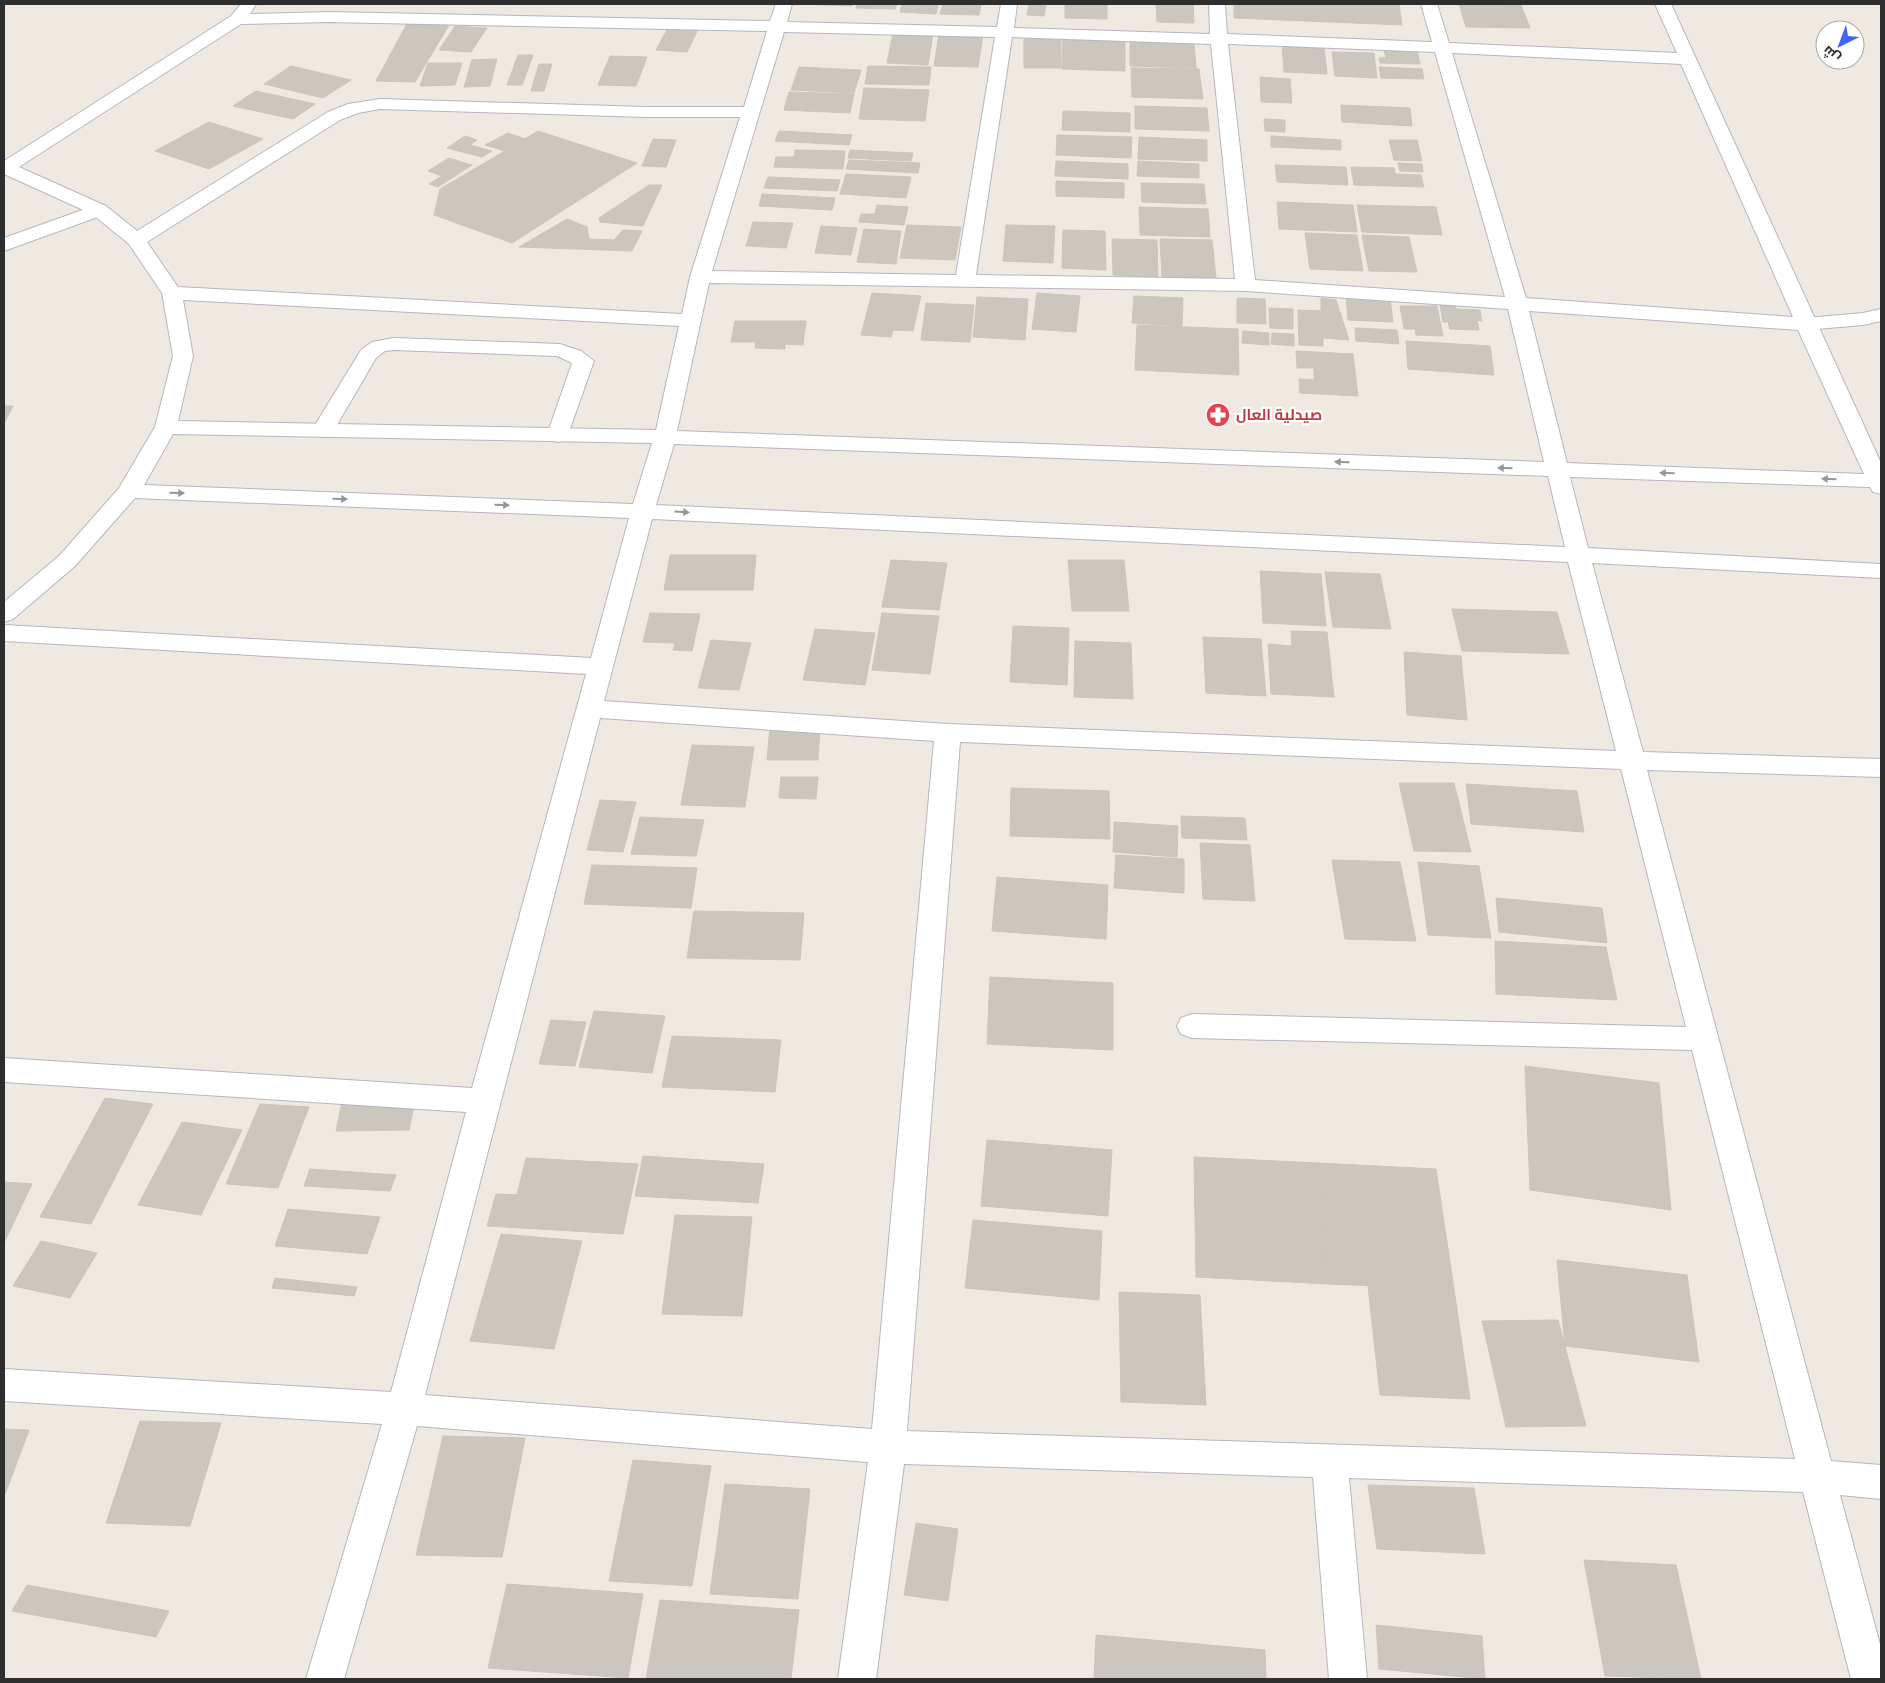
<svg xmlns="http://www.w3.org/2000/svg" width="1885" height="1683" font-family="Figtree,Cairo,sans-serif">
	<style>
		.building { fill: #cbc7bf; stroke: #cbc5ba }
		.lines { fill: none; stroke-linecap: round; stroke-linejoin: round }
		.lane-casing { stroke: #b4b7c1; stroke-width: 2 }
		.street-casing { stroke: #b4b7c1; stroke-width: 2 }
		.lane { fill: #fff; fill-rule: evenodd }
		.street { fill: #fff; fill-rule: evenodd }
		.oneway { fill: #969696 }
		.labels { text-anchor: middle; stroke-width: 4.5; stroke-linejoin: round; paint-order: stroke }
		.far-health-label { font-size: 15px; font-weight: bold; fill: #be3a42; stroke: #fff; text-anchor: start }
	</style>
	<rect width="100%" height="100%" fill="#efe9e1"/>
	<path class="building" d="M802,4h51l-1,2z
		M857,4h40l-2,5 -39,-1z
		M902,4h36l-2,10 -36,-2z
		M943,4h38l-2,11 -39,-1z
		M1065,4h42v15l-42,-1z
		M1156,4h37l1,19 -37,-1z
		M1234,4h165l3,21 -168,-7z
		M1459,4l62,1 9,23 -64,-1z
		M1029,5l17,1 -2,10 -17,-1z
		M409,20h43l-37,62 -39,-1z
		M455,26l32,2 -16,24 -32,-2z
		M669,26l30,1 -12,25 -31,-2z
		M893,33l40,1 -5,31 -41,-2z
		M939,33l44,2 -5,32 -44,-1z
		M1024,39l37,1v28h-37z
		M1063,39l62,2v30l-63,-2z
		M1130,42l64,2 2,24 -66,-2z
		M1282,45l42,2 3,27 -43,-2z
		M1384,50h33l3,14 -40,-1 -1,-5h7z
		M1332,52l42,1 3,25 -42,-2z
		M518,55h15l-11,30h-15z
		M610,56l37,1 -11,29 -38,-1z
		M497,59l-7,27 -26,1 8,-27z
		M428,63h34l-7,22 -35,1z
		M539,64h13l-8,27h-13z
		M291,66l60,14 -28,18 -59,-14z
		M868,66l63,1 -2,18 -64,-1z
		M799,67l62,3 -7,23 -63,-3z
		M1379,67l43,2 2,10 -43,-1z
		M1131,68l68,1 4,30 -71,-2z
		M1260,77l30,2 2,24 -31,-1z
		M864,88l65,2 -4,31 -66,-2z
		M256,91l59,13 -22,15 -60,-13z
		M789,92l65,2 -4,19 -66,-3z
		M1341,105l69,3 2,18 -70,-4z
		M1135,106l72,2 2,23 -74,-2z
		M1063,111l67,2v19l-68,-2z
		M1264,119l21,1v12l-20,-1z
		M209,122l54,17 -54,30 -54,-18z
		M538,131l99,32 -125,80 -78,-28 6,-26 65,-38 -20,-6 23,-12 17,6z
		M779,131l73,4 -3,10 -74,-4z
		M1057,135l75,2 -1,21 -75,-3z
		M465,136l12,4 -7,5 22,6 -10,6 -35,-9z
		M1271,136l70,4v10l-70,-3z
		M1139,137l68,3v21l-69,-2z
		M653,139l23,1 -10,27 -24,-1z
		M1389,140h28l5,21 -28,-1z
		M795,150l50,1 -2,18 -69,-2 2,-10h18z
		M850,150l63,3 -2,8 -63,-3z
		M449,158l23,7 -34,22 -9,-3 13,-8 -14,-5z
		M849,160l71,3 -2,10 -72,-4z
		M1056,161l72,3v15l-73,-3z
		M1138,161l61,3v14l-62,-2z
		M1398,163l24,1 1,8 -23,-1z
		M1275,165l71,2 2,18 -71,-3z
		M1351,167l43,1 1,6 26,1 3,12 -70,-2z
		M846,174l65,3 -5,21 -66,-4z
		M768,177l72,3 -3,11 -73,-3z
		M1056,181l68,2v15l-68,-2z
		M1141,183l63,1 2,20 -64,-2z
		M649,185h13l-19,41 -43,-4 -1,-4z
		M762,194l73,4 -3,12 -73,-4z
		M1277,202l76,3 4,27 -78,-3z
		M877,205l31,2 -4,18 -45,-3 2,-8h14z
		M1357,205l79,2 6,28 -80,-3z
		M1139,207l69,2 2,28 -70,-2z
		M567,219l20,8 2,12 25,1 9,-10 19,1 -10,20 -113,-4z
		M753,222l40,1 -7,25 -40,-2z
		M907,225l54,2 -6,33 -55,-2z
		M1006,225l49,1 -2,37 -50,-2z
		M821,226l36,2 -6,27 -36,-2z
		M864,229l37,2 -5,33 -39,-2z
		M1063,230l42,1 1,39 -44,-2z
		M1305,233l52,2 6,36 -53,-2z
		M1362,235l47,2 8,35 -48,-1z
		M1112,239l45,1 1,37 -45,-2z
		M1160,239l52,1 4,38 -54,-1z
		M872,293l49,3 -8,35 -20,-1 -2,7 -30,-2z
		M1037,293l43,3 -4,36 -44,-3z
		M1134,296l49,2 -1,28 -50,-3z
		M1346,296l44,2 3,24 -45,-2z
		M977,297l51,2 -3,41 -52,-3z
		M1237,298l28,1 1,25 -29,-1z
		M1321,298l15,2 13,40 -26,-2v8l-24,-1 -1,-35 23,1z
		M926,303l48,2 -4,37 -49,-2z
		M1440,305l15,1 1,3 24,1 2,11 -5,-1 2,10 -29,-1 -2,-7h-5z
		M1400,306h37l6,30 -27,-1 -1,-6h-11z
		M1269,308l24,1v20l-23,-1z
		M735,321h71l-3,24 -18,-1v5l-30,-1 1,-6h-25z
		M1137,325l101,4 1,46 -104,-5z
		M1355,328l42,2 2,14 -43,-3z
		M1243,331l26,2v12l-27,-2z
		M1272,333l22,1v12l-23,-2z
		M1406,341l84,5 4,29 -86,-6z
		M1296,351l57,3 5,42 -58,-3 -1,-14 15,1v-12h-17z
		M4,406h9l-8,16h-1z
		M670,555h86l-3,35h-89z
		M891,560l56,3 -8,47 -57,-3z
		M1068,560h56l5,51h-57z
		M1260,571l61,3 5,52 -63,-3z
		M1325,572l55,2 11,55 -58,-2z
		M1452,609l105,3 12,42 -107,-3z
		M650,613l50,1 -8,37 -19,-1 2,-7 -32,-1z
		M882,613l57,3 -9,58 -58,-4z
		M1013,626l56,2 -2,57 -57,-3z
		M815,629l60,4 -10,52 -62,-5z
		M1291,631l36,1 7,65 -63,-3 -3,-50 24,2z
		M1203,637l58,2 5,57 -60,-3z
		M711,640l40,3 -12,47 -41,-2z
		M1075,641l56,2 2,56 -59,-2z
		M1404,652l57,4 6,64 -60,-5z
		M770,726h50l-2,34h-51z
		M692,745l62,2 -9,60 -64,-2z
		M781,777h37l-2,22 -37,-1z
		M1399,783h55l17,69 -57,-1z
		M1466,784l111,7 7,41 -113,-8z
		M1011,788l98,3 1,48 -100,-3z
		M600,800l36,2 -13,50 -36,-2z
		M1181,816l64,2 2,22 -65,-2z
		M640,817l64,3 -8,36 -65,-2z
		M1114,822l64,4 -1,31 -64,-5z
		M1200,843l50,2 5,56 -52,-2z
		M1116,855l68,4v34l-70,-5z
		M1332,860l68,2 16,79 -71,-2z
		M1418,862l61,4 12,72 -63,-3z
		M592,865l105,3 -6,40 -107,-4z
		M997,877l111,8 -2,54 -114,-8z
		M1496,898l106,10 5,35 -108,-11z
		M694,911l110,2 -4,47 -113,-2z
		M1495,941l111,6 11,53 -121,-6z
		M990,977l123,6v67l-126,-6z
		M594,1011l71,5 -13,57 -73,-6z
		M551,1020l35,2 -11,44 -36,-2z
		M672,1036l109,4 -6,52 -113,-5z
		M1525,1066l134,17 12,127 -141,-20z
		M105,1098l48,6 -62,120 -51,-7z
		M415,1101l-6,29 -73,1 6,-29z
		M260,1104l49,3 -31,81 -52,-4z
		M182,1122l60,8 -41,85 -63,-10z
		M987,1140l125,10 -4,66 -127,-10z
		M643,1156l121,8 -6,39 -123,-7z
		M1194,1157l124,6 11,121 -133,-7z
		M526,1158l112,6 -15,70 -136,-8 9,-32 21,1z
		M1318,1163l118,6 18,120 -125,-5z
		M310,1169l86,6 -6,16 -86,-5z
		M4,1182l28,2 -28,59z
		M288,1209l92,8 -13,37 -92,-8z
		M675,1215l77,2 -10,99 -80,-2z
		M973,1220l129,11 -3,69 -134,-12z
		M501,1234l81,7 -28,108 -84,-8z
		M41,1241l56,12 -27,45 -57,-12z
		M1557,1260l130,15 12,87 -134,-16z
		M275,1278l82,9 -3,9 -82,-8z
		M1368,1286l86,3 16,110 -90,-4z
		M1119,1292l81,3 6,110 -85,-3z
		M1558,1320l28,106 -80,1 -24,-106z
		M140,1421l81,2 -31,103 -84,-3z
		M4,1429l25,1 -25,67z
		M443,1436l82,2 -23,119 -86,-2z
		M633,1460l78,6 -19,120 -83,-5z
		M725,1484l85,5 -12,110 -88,-5z
		M1368,1485l106,3 11,66 -108,-5z
		M916,1523l42,6 -10,72 -44,-6z
		M1584,1560l92,5 25,114 -96,-3z
		M507,1584l136,10 -15,84 -140,-10z
		M27,1585l142,26 -13,26 -144,-26z
		M660,1600l139,10 -8,69h-145z
		M1376,1625l106,11 3,43 -106,-10z
		M1096,1635l169,15 1,29h-172z"/>
	<g class="lines">
		<g class="lane-casing">
			<path id="lane" d="M99,204l7,2 2,4 -2,4 -102,37v-13z
				M1881,309v12l-18,4 -57,5 -7,-2 -3,-4 3,-4 7,-2 57,-5z
				M394,338l166,6 21,7 13,10 -28,79 -8,2 -8,-2 -3,-5 25,-72 -15,-7 -163,-6 -9,1 -9,7 -45,77 -8,2 -8,-2 -3,-5 49,-80 11,-8z"/>
		</g>
		<g class="street-casing">
			<path id="street" d="M241,4h15l-6,10 79,-2 441,9 6,-17h16l-5,18 210,5 4,-23h16l-3,24 196,6 -1,-30h16l2,30 205,8 -11,-38h16l12,39 228,10 -22,-49h16l210,459v31l-8,-2 -3,-5 -300,-10 18,71 293,16v14l-289,-15 51,189 238,7v18l-234,-7 184,691 50,4v34l-41,-4 41,153v31h-30l-48,-187 -454,-14 18,201h-38l-16,-202 -409,-13 -28,215h-38l30,-217 -451,-36 -73,253h-38l76,-255 -378,-23v-32l387,23 75,-280 -462,-30v-24l468,30 114,-414 -582,-33v-16l587,33 38,-140 -494,-20 -60,68 -62,53 -9,3v-20l55,-46 60,-68 36,-61 18,-71 -11,-63 -33,-49 -37,-30 -88,-40v-13l227,-145zM329,22l438,9 -23,76h-98l-266,-8 -32,5 -20,8 -191,119 -31,-25 -87,-39 222,-143zM784,32l211,5 -39,238 -244,-4zM1012,37l199,7 24,235 -259,-4zM1228,44l207,8 70,245 -250,-17zM1452,53l229,11 112,253 -267,-19zM380,109l266,8h94l-50,160 -8,37 -504,-27 -31,-45 193,-122 18,-7zM709,283l537,8 262,18 36,153 -867,-31zM183,300l496,26 -23,104 -478,-9 15,-65zM1529,311l269,19 66,144 -297,-11zM173,434l479,9 -19,61 -489,-19zM674,444l874,32 17,71 -909,-42zM652,519l916,43 48,189 -668,-27 -344,-23zM600,718l334,23 -62,688 -447,-34zM960,742l661,27 65,258 -494,-13 -11,4 -4,8 4,8 11,4 500,12 103,409 -888,-28z"/>
		</g>
		<use href="#lane" class="lane"/>
		<use href="#street" class="street"/>
	</g>
	<defs><path id="oneway-solid" d="M-6-.8H1V-3.2L6.5 0L1 3.2V.8H-6Z" transform="scale(1.25)"/></defs>
	<g class="oneway">
		<use href="#oneway-solid" transform="translate(1342 462) rotate(-178)"/>
		<use href="#oneway-solid" transform="translate(1505 468) rotate(-178)"/>
		<use href="#oneway-solid" transform="translate(1667 473) rotate(-178)"/>
		<use href="#oneway-solid" transform="translate(1829 479) rotate(-178)"/>
		<use href="#oneway-solid" transform="translate(177 493) rotate(2)"/>
		<use href="#oneway-solid" transform="translate(340 499) rotate(2)"/>
		<use href="#oneway-solid" transform="translate(502 505) rotate(2)"/>
		<use href="#oneway-solid" transform="translate(682 512) rotate(3)"/>
	</g>
	<defs>
		<g id="pharmacy-disc" transform="scale(1.25)"><circle r="9.5" fill="#e0444e" stroke="#fff"/><path d="M-2-6h4v4h4v4h-4v4h-4v-4h-4v-4h4Z" fill="#fff"/></g>
	</defs>
	<g fill-rule="evenodd">
		<use href="#pharmacy-disc" x="1218" y="415"/>
	</g>
	<g class="labels">
		<g class="far-health-label">
			<text x="1236" y="420">صيدلية العال</text>
		</g>
	</g>
	<rect width="1885" height="1683" fill="none" stroke="#2e2e2e" stroke-width="10"/>
	<g transform="translate(1840 45) rotate(222)"><circle r="24" fill="#ffffff" stroke="#ababab"/>
	<path d="M0-4L9 19L0 12L-9 19Z" fill="#4264fb"/>
	<text y="-8" font-size="14" font-weight="bold" text-anchor="middle" fill="#2e2e2e">ش</text>
	</g>
</svg>
